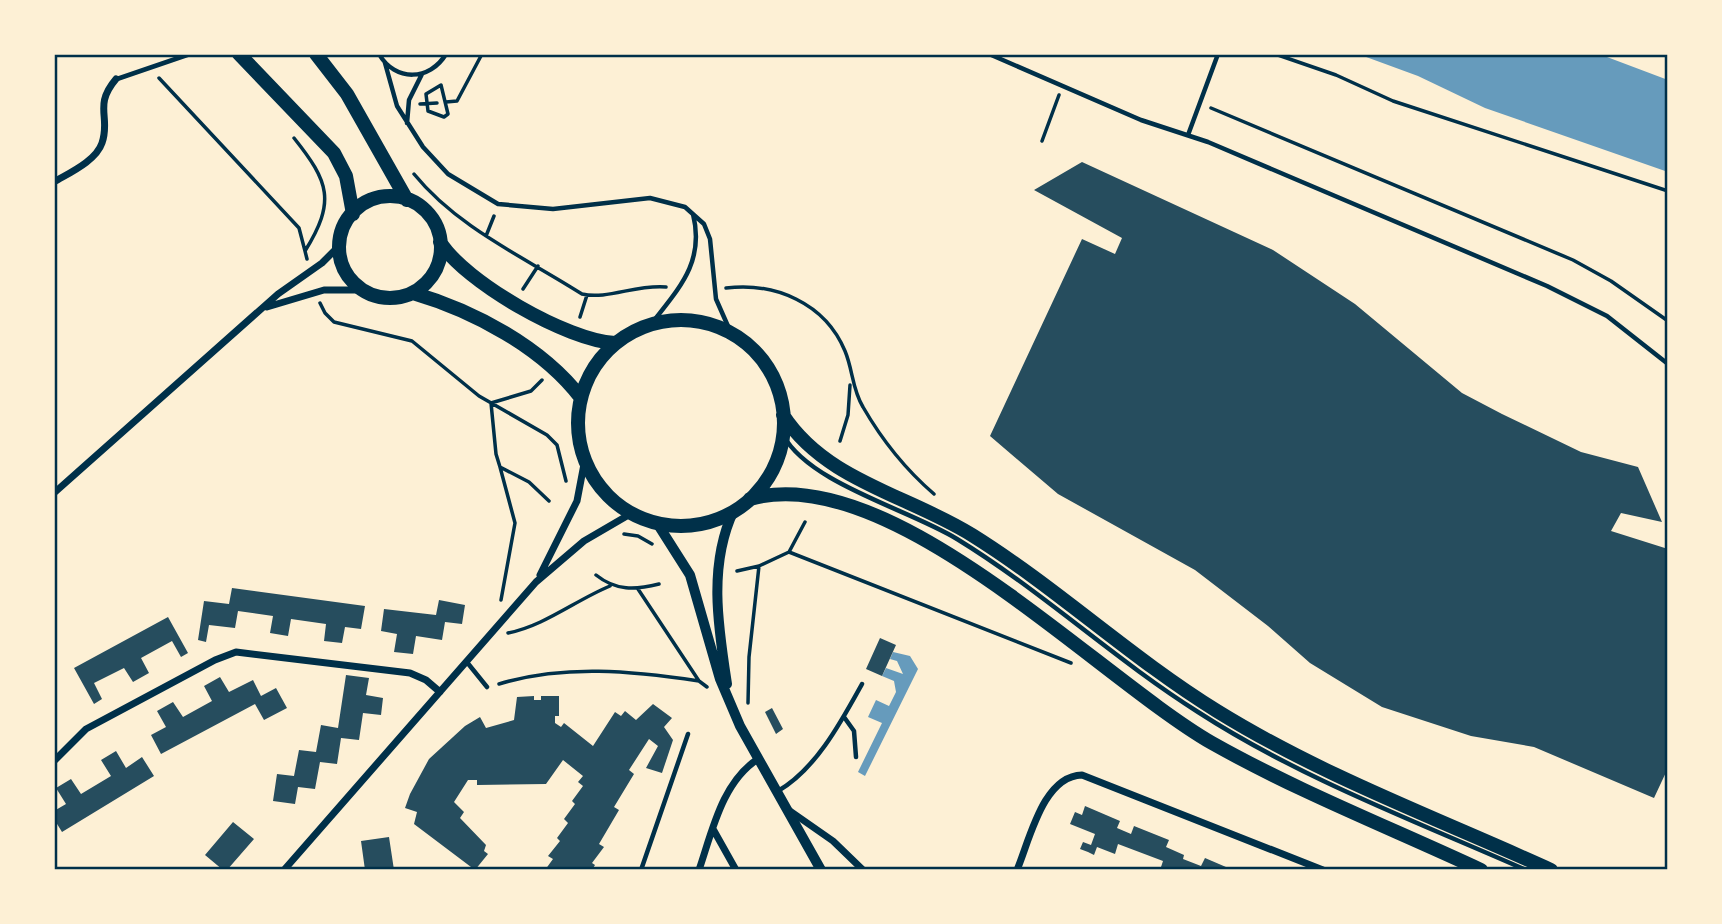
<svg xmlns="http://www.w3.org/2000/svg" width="1722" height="924" font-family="Barlow,sans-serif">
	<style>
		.water { fill: #669bbc }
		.building { fill: #264d5e }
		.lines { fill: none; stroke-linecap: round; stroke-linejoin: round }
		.path { stroke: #003049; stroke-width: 3.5 }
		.service { stroke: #003049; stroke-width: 4.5 }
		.minor { stroke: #003049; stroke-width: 7 }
		.tertiary { stroke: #003049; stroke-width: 10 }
		.primary { stroke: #003049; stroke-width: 14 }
		.neatline { fill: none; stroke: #003049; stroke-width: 2.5 }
	</style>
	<rect width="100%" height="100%" fill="#fdf0d5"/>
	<path class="water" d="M1358,54h241l69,26v92l-183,-64 -67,-32z
		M893,652l17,4 8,13 -53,107 -7,-4 24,-49 -14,-6 8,-17 13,6 7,-14 -2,-11 -12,-5 4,-8 17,6 -6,-13 -7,-2z"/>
	<path class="building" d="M1082,162l191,88 82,54 107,89 40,21 79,38 57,15 24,55 -41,-9 -10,18 57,18v219l-14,30 -120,-51 -63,-11 -89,-29 -72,-44 -42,-37 -73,-56 -137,-76 -68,-58 92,-197 33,15 7,-16 -88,-48z
		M232,588l133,18 -4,23 -16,-2 -3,16 -18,-2 2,-17 -35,-5 -3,17 -18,-3 3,-17 -35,-5 -3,17 -26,-3 -3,17 -8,-2 6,-39 25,3z
		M439,600l26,5 -3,19 -17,-2 -3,18 -26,-4 -3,18 -19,-2 3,-18 -16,-3 3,-22 52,6z
		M168,617l20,36 -7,4 -9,-16 -31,17 8,15 -16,9 -9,-14 -30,15 8,16 -8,5 -20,-36z
		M880,638l16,7 -14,31 -16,-7z
		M346,675l23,3 -3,17 17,3 -2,17 -18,-2 -4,27 -18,-2 -4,26 -17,-2 -5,27 -17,-2 -3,17 -22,-3 4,-27 17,2 5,-26 17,2 5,-27 17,3z
		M220,677l9,15 24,-12 8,16 15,-8 11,20 -23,12 -9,-16 -94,50 -10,-19 15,-8 -9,-16 16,-9 10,15 29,-16 -8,-15z
		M534,696v4h7v-4h18v20h-4v7l6,4 3,-4 29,23 22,-34 6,4 4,-5 11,9 17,-16 19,14 -8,9 9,13 -11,33 -16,-5 12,-22 -9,-7 -20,31 5,4 -20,33 5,3 -20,34 5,3 -12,16 3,2 -3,5h-47l8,-11 -5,-3 12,-15 -3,-3 11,-15 -4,-4 11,-15 -3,-3 11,-15 -5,-4 5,-6 -20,-16 -17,24 -69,1v-5h-9l-14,22 10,10 -4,6 26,27 -2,6 4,3 -13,16 -61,-46 3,-12 -12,-4 5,-14 19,-35 36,-33 15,-9 6,11 28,-8 3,-23z
		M772,708l11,21 -7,5 -11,-22z
		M116,751l10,17 16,-11 12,19 -92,56 -8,-13v-8l12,-7 -10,-16 15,-9 10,15 30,-18 -10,-16z
		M1085,806l35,15 -3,7 14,6 3,-8 35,14 -3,7 18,8 -1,4 18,7 4,-8 28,12h-73l3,-9 -45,-17 -3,10 -18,-7 -3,8 -6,-3 -8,-3 3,-7 8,3 4,-11 -25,-10 5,-12 7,3z
		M233,822l21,17 -27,31h-4l-18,-15z
		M389,837l5,33h-29l-4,-29z"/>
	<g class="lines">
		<path class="path" d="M1275,54l61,21 57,26 275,90
			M159,78l140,150 6,23
			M441,85l7,29 -4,3 -16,-6 -2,-17z
			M446,102l11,-1 25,-47
			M420,104l17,-1
			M1211,108l362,152 38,21 57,40
			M294,138c35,44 42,63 11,113l2,8
			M1042,141l17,-46
			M414,174c44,54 110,83 168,120 25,6 55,-10 84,-7
			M486,236l8,-20
			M726,288c49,-6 99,15 119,63 8,19 7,38 18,56 19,33 42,62 71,87
			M523,289l15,-23
			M320,303l5,10 9,9 78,19 67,55 68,39 10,10 9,36
			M580,317l7,-22
			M491,403l40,-12 11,-11
			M491,403l5,51 4,13 29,15 20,19
			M840,441l8,-26 2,-30
			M500,467l15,56 -14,77
			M624,534l14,2 14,8
			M789,552l16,-30
			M737,571l22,-5 30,-14 282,111
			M596,575c20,16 39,15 63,9
			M638,589l61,92 8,6
			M508,633c36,-7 68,-33 102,-47
			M499,684c65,-20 134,-13 200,-3
			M748,703l1,-46 10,-91"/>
		<path class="service" d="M379,54c16,28 51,27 67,0
			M989,54l152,66 67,22 339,144 60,30 61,48
			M385,63l12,43 26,41 25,27 50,30 55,5 97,-11 35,9 19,17 6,15 6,60 15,34
			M117,79l73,-25
			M407,123l2,-23 13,-26
			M1188,135l30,-81
			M652,323c27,-35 53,-61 41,-109
			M783,435c27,49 125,74 174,104 85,52 157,120 241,173 102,66 217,109 328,158
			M466,661l21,26
			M844,717l10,14 2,26
			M778,791c38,-22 63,-69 84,-107
			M641,870l47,-136"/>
		<path class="minor" d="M54,182c15,-9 42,-21 48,-39 9,-26 -9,-37 14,-64
			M267,307l57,-17h39
			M54,493l224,-199 44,-31 18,-18
			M540,575l37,-74 8,-42
			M54,761l32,-32 129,-69 21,-8 174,21 16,7 14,12
			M790,811l43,30 30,29
			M713,829l23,41
			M284,870l252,-288 48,-41 48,-28
			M699,870c13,-38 23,-88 59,-111
			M1017,870c13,-31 26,-94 65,-95l241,95"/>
		<path class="tertiary" d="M657,523l33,52 30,104 20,47 81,144
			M727,684c-9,-58 -19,-120 7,-174"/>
		<path class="primary" d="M239,54l95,99 12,23 7,38
			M316,54l31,40 60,106
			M339 247a51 51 0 1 1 102 0a51 51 0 1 1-102 0Z
			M440,242c25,40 128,99 175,101
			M413,293c61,18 129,54 168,105
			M578 423a103 103 0 1 1 206 0a103 103 0 1 1-206 0Z
			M783,415c43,66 125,80 189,120 85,53 159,123 245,176 105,65 222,108 334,159
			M750,499c139,-40 346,177 462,244 87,49 179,85 269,127"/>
	</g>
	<rect width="1722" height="924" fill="none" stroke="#fdf0d5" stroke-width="112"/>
	<rect x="56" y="56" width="1610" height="812" class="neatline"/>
</svg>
